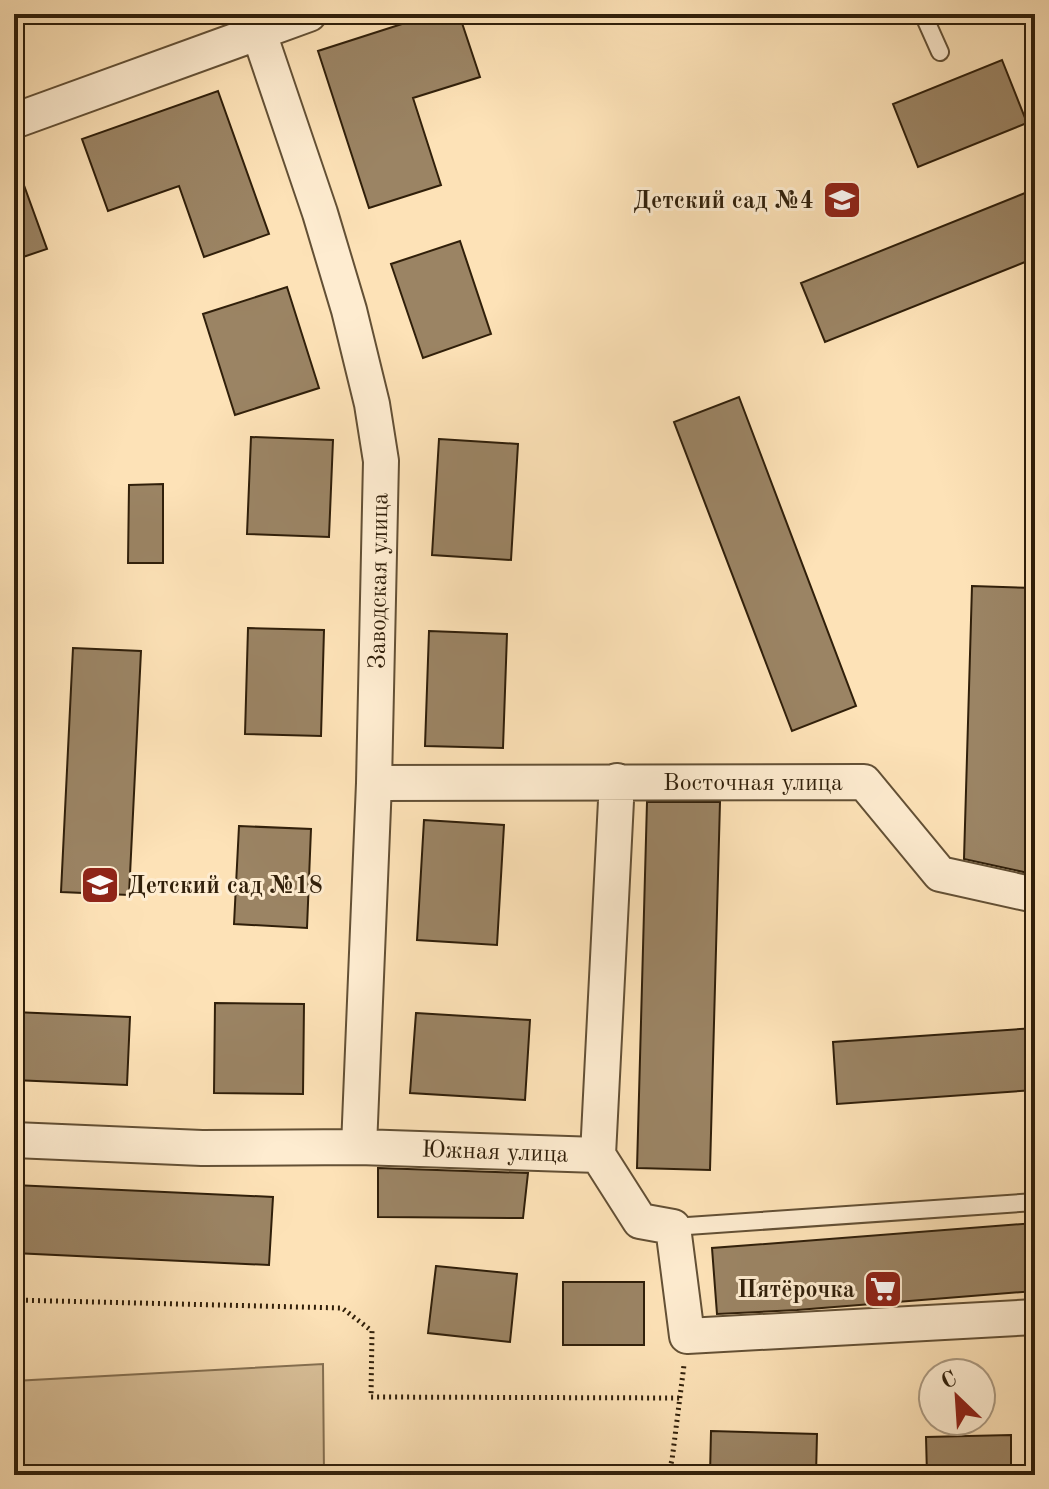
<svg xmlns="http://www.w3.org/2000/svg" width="1049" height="1489" font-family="'Old Standard TT',serif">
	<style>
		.green { fill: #dac19a; stroke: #857052; stroke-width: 2 }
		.building { fill: #9b8464; stroke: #301f0a; stroke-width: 2 }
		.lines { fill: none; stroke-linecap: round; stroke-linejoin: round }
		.lane-casing { stroke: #635035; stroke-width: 20 }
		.street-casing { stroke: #635035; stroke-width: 38 }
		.path { stroke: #301f0a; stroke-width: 5; stroke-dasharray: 2 4; stroke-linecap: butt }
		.lane { stroke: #feecd0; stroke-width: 16 }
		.street { stroke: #feecd0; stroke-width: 34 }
		.labels { text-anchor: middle; stroke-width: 6; stroke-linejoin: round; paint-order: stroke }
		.poi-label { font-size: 24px; font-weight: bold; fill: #301f0a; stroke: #feecd0; text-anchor: end }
		.street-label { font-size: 24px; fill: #301f0a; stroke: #feecd0 }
	</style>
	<rect width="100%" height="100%" fill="#fde2b7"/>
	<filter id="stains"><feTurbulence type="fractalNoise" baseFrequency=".0025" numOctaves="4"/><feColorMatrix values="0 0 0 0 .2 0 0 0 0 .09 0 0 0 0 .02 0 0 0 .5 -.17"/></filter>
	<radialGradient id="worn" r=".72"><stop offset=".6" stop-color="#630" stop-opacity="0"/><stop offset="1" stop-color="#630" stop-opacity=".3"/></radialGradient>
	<path class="green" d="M323,1364l1,111h-310v-94z"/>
	<path class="building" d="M433,14h26l21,63 -67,21 28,87 -72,23 -51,-157z
		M1002,60l25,63 -109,44 -25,-63z
		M218,91l51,143 -65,23 -25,-71 -71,25 -26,-72z
		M17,166l30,83 -33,11v-93z
		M1035,189v69l-210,84 -24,-59z
		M460,241l31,93 -68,24 -32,-94z
		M287,287l32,101 -84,27 -32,-101z
		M739,397l117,309 -64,25 -118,-309z
		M251,437l82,3 -4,97 -82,-3z
		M439,439l79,5 -7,116 -79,-5z
		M163,484v79h-35l1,-78z
		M972,586l63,2v68l-7,217 -64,-14z
		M248,628l76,2 -3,106 -76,-2z
		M429,631l78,3 -4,114 -78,-2z
		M73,648l68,3 -12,244 -68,-3z
		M647,802h73l-10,368 -73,-2z
		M424,820l80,5 -7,120 -80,-5z
		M239,826l72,3 -4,99 -73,-4z
		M215,1003l89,1 -1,90 -89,-1z
		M14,1012l116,5 -3,68 -113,-5z
		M416,1013l114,7 -5,80 -115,-7z
		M1035,1028v62l-198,14 -4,-62z
		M378,1168l150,5 -5,45 -145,-1z
		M14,1185l259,12 -4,68 -255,-12z
		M1035,1223v68l-238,19 -80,4 -5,-66z
		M436,1266l81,8 -7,68 -82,-9z
		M563,1282h81v63h-81z
		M711,1431l106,3 -1,41h-106z
		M1011,1435v40h-84l-1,-38z"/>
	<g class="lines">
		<g class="lane-casing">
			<path id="lane" d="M923,14l17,38
				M673,1227l362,-25"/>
		</g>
		<g class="street-casing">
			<path id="street" d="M259,33l61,180 29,97 23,94 9,57 -7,322 -15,364
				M14,121l295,-107
				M374,783l490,-1 76,92 95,21
				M14,1140l188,8 157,-1 239,8 42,66 33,6 14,109 348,-19
				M598,1155l19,-374"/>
		</g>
		<path class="path" d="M14,1300l328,8 30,23 -1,66 309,1
			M668,1475l4,-15 12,-95"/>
		<use href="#lane" class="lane"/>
		<use href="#street" class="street"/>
	</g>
	<defs>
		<g id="school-square" transform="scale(2)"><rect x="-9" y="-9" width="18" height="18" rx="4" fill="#8f2418" stroke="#feecd0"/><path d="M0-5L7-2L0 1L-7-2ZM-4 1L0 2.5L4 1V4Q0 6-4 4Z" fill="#fff"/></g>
		<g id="supermarket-square" transform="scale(2)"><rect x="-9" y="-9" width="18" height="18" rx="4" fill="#8f2418" stroke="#feecd0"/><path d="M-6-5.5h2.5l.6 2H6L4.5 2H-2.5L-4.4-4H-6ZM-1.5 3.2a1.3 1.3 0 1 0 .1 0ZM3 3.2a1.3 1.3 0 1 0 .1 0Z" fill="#fff"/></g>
	</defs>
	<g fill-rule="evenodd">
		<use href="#school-square" x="842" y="200"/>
		<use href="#school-square" x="100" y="885"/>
		<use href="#supermarket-square" x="883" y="1289"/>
	</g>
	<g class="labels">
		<g class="poi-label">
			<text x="814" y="208">Детский сад №4</text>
			<text x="128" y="893" text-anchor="start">Детский сад №18</text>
			<text x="855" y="1297">Пятёрочка</text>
		</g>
		<g class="street-label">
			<text transform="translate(378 581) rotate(-89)" y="8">Заводская улица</text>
			<text x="753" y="790">Восточная улица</text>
			<text transform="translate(495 1151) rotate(2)" y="8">Южная улица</text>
		</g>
	</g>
	<rect width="1049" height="1489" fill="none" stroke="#fde2b7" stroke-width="48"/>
	<rect x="16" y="16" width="1017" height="1457" fill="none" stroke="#301f0a" stroke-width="4"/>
	<rect x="24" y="24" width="1001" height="1441" fill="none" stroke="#301f0a" stroke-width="2"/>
	<g transform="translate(957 1397) rotate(335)"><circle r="38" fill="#feecd0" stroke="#ac9a81" stroke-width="2"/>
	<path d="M0-6L14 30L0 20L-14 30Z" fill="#8f2418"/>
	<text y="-12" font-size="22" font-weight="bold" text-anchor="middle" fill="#301f0a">С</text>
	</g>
	<rect width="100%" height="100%" filter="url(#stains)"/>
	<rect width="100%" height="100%" fill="url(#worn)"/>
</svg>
